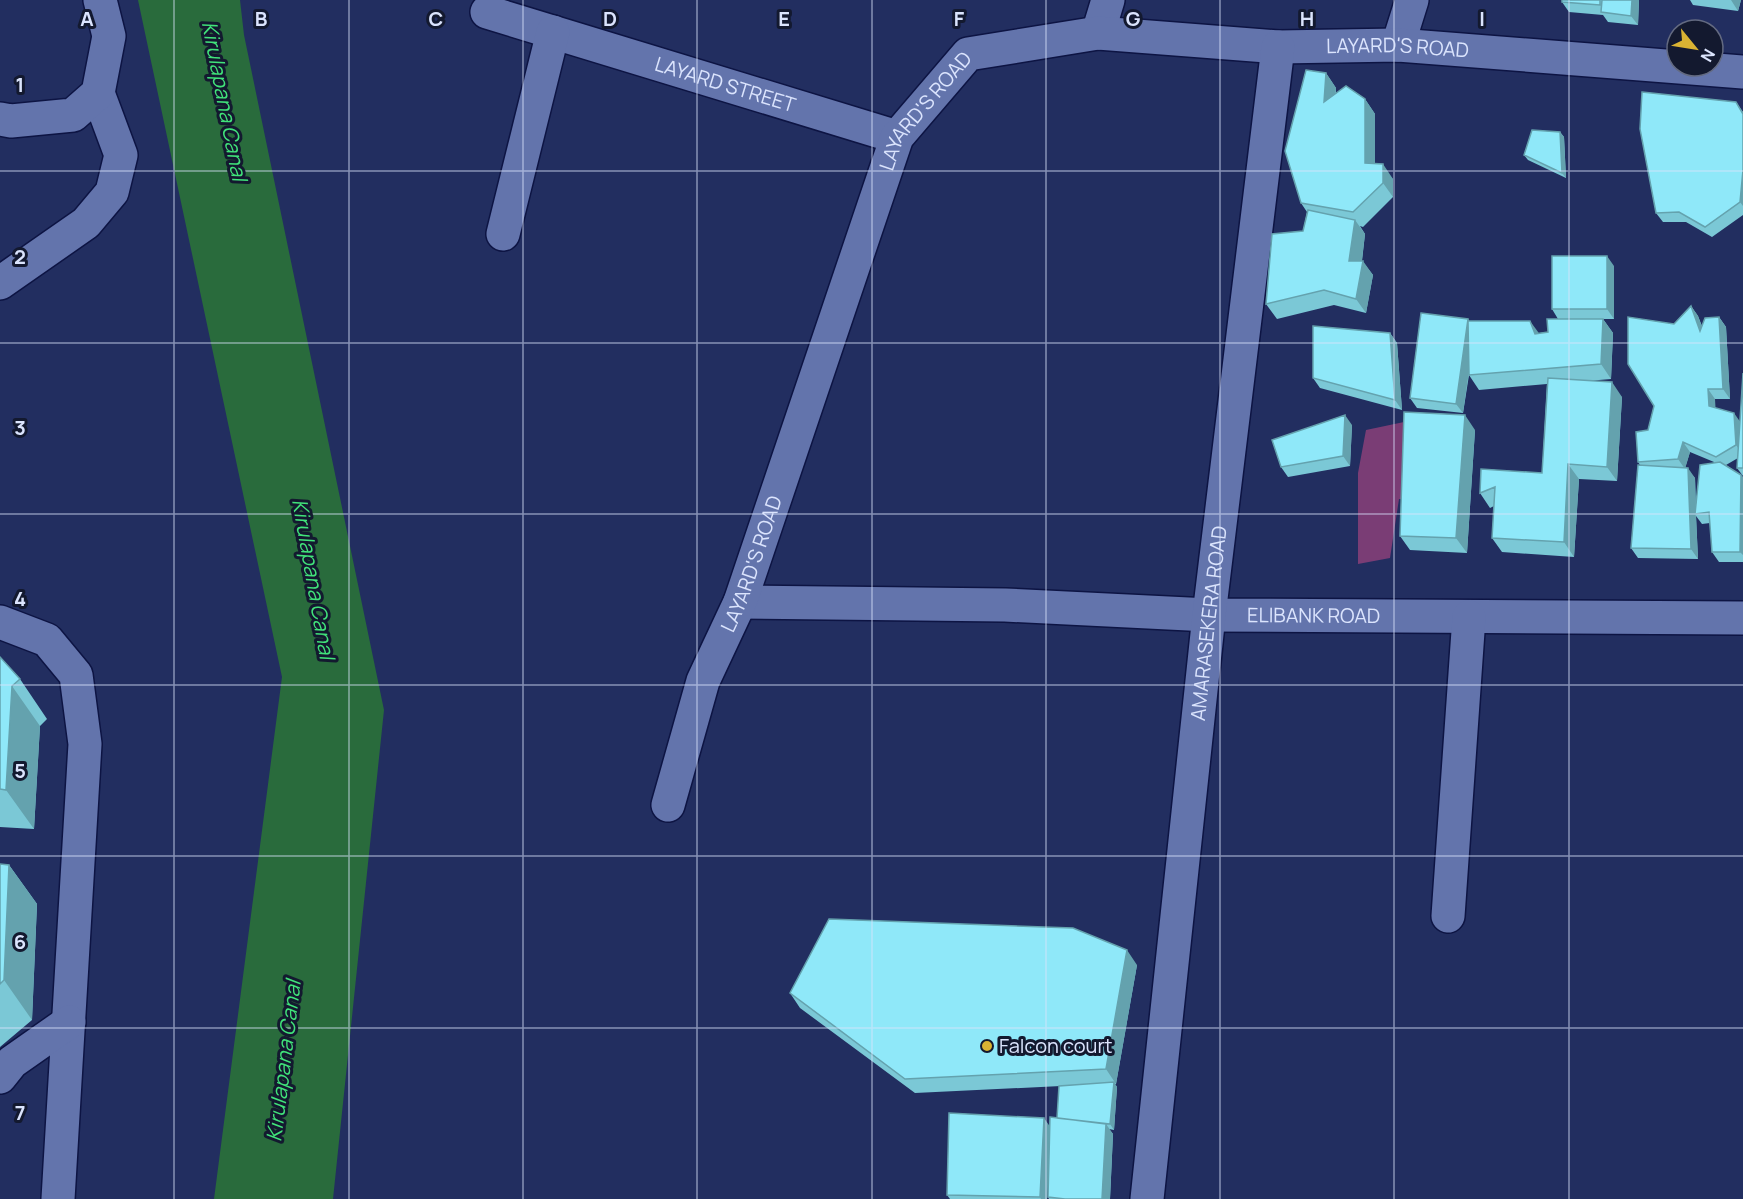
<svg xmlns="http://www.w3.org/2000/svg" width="1743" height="1199" font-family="Manrope,sans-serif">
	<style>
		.green { fill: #7a3d75 }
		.water { fill: #296b3c }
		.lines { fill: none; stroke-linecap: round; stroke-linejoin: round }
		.minor-casing { stroke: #0d1443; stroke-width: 36 }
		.tertiary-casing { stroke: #0d1443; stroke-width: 36 }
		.minor { stroke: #6374ac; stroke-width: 33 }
		.tertiary { stroke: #6374ac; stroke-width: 33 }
		.wall { fill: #7bc8d6; fill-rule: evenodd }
		.shaded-wall { fill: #64a2ae }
		.building { fill: #8fe8f9; stroke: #64a2ae; stroke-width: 1.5 }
		.grid { fill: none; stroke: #dbe4fd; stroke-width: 1.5; stroke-opacity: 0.55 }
		.poi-dot { fill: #dab333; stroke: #13192f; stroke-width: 2 }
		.labels { text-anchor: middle; stroke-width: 6; stroke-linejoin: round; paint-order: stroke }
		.street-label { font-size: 20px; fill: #dbe4fd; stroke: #13192f }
		.poi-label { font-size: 20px; fill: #dbe4fd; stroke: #13192f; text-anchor: start }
		.water-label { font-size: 21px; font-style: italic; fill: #41e37a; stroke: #13192f }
		.grid-label { font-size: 20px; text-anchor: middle; font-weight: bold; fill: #dbe4fd; stroke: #13192f; stroke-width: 6; stroke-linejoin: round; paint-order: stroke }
	</style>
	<rect width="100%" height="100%" fill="#222e60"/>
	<path class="green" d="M1404,422l-2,44 11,-2 -1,36 -13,-1 -9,59 -32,6v-91l8,-43z"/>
	<path class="water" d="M138,0h102l4,35 140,675 -51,489h-119l68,-522z"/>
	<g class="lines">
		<g class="minor-casing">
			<g id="minor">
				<path id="s1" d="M487,12l410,125"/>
				<path d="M1098,33l10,-33"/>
				<path d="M1398,45l14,-45"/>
				<path d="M503,234l50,-202"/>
				<path d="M0,283l86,-60 26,-31 9,-37 -23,-62"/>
				<path id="s2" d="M740,602l265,3 204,10 534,3"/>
				<path d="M0,622l47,18 29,35 9,69 -27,455"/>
				<path id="s3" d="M668,805l35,-124 37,-79 157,-465 71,-83 130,-21 180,14 120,-2 345,27"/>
				<path d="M1448,916l21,-299"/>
				<path d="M0,1077l12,-15 57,-40"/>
				<path id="s4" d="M1147,1199l62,-584 69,-568"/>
			</g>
		</g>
		<g class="tertiary-casing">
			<path id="tertiary" d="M0,119l11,2 62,-6 25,-22 11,-57 -9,-36"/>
		</g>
		<use href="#minor" class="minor"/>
		<use href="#tertiary" class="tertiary"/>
	</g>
	<path class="wall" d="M1562,0h77l-1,25 -30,-3 -5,-7 -34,-3 -7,-10z
		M1690,0h51l-3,11 -45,-6z
		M1326,73l10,15v6l29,5 10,15v50l18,15v18l-30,30 -3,-1 5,8 -3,27 11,14 -7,38 -32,-8 -57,14 -11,-15 37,-73 4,-19 -6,-9z
		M1736,102l7,10v103l-31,22 -26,-15h-23l-7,-9z
		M1560,132l4,5 2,41 -38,-18 -4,-5z
		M1614,266v53h-11l10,14 -2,46 -24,2 35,16 -5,84 -38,-2 -5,78 -72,-5 -10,-14 2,-32 -4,2 -10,-15 1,-24 61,4 5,-89 -68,6 -10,-15 -6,38 -46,-5 -7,-10 58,-79 1,2 70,12 9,-1 10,-13 -6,-10z
		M1691,306l7,10 4,10 17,-9 7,10 4,72h-15v9l25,14 3,-49v103l-6,-8 1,-10 -12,7 17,12v85h-24l-7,-10 -2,-29 -8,1 -6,-8 2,43 -60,-1 -7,-10 9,-83 -2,-3 10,-32 26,-106zM1690,452l24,10 -18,44 -1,-28 -10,-10z
		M1390,333l7,10 5,67 -82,-22 -7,-10z
		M1352,425l-2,41 -62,11 -7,-10z
		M1475,430l-8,123 -57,-3 -10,-14z
		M0,657l20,22 27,40 -7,7 -6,103 -34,-2z
		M0,864l9,1 28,39 -5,116 -32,27z
		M1137,965l-21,119h-1l2,3 -3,43 -5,-1 4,5 -3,65h-61l-1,-2v-19l-1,21h-97l-3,-4 103,-69 7,-8 4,-32 -146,7 -115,-85 -10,-15z"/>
	<path class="shaded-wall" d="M1632,0h7l-1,25 -7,-9z
		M1731,0h10l-3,11z
		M1326,73l10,15 -2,29 -10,-15z
		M1365,99l10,15v63l-10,-14z
		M1560,132l4,5 2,41 -4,-5z
		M1383,164l10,15v18l-10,-14z
		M1743,170v36l-3,-4z
		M1355,220l10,14 -5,42 -11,-15z
		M1607,256l7,10v53l-7,-10z
		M1363,261l10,14 -7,38 -10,-14z
		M1691,306l7,10 9,25 -7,-10z
		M1719,317l7,10 4,72 -7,-10z
		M1468,319l7,10 -12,84 -7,-9z
		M1603,319l10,14 -2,46 -10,-15z
		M1530,321l11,15 -6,-2z
		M1390,333l7,10 5,67 -7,-10z
		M1612,382l10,15 -5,84 -10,-14z
		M1708,389l7,10 1,17 -7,-10z
		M1734,413l7,10 2,32 -7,-10z
		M1345,415l7,10 -2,41 -7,-10z
		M1465,415l10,15 -8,123 -11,-15z
		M1683,442l7,10 -5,17 -7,-10z
		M1568,464l11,15 -5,78 -10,-15z
		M1688,468l7,10 1,36h-1l1,2 2,43 -7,-10z
		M1741,475l2,2v78l-3,-3z
		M12,686l28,40 -6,103 -28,-39z
		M9,865l28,39 -5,116 -28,-40z
		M1127,950l10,15 -21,119 -10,-15z
		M1114,1082l3,5 -3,43 -4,-6z
		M1044,1118l7,10 -4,71h-6l-1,-2z
		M1106,1124l7,10 -3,65h-8z"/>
	<path class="building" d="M1562,0h38v5l-38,-3z
		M1602,0h30l-1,16 -30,-4z
		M1306,70l20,3 -2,29 22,-16 19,13v64l18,1v19l-30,29 -52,-9 -16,-52z
		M1642,92l94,10 7,12v56l-3,32 -35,25 -26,-15 -23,1 -16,-84z
		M1532,130l28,2 2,41 -38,-18z
		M1308,210l47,10 -6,41h14l-7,38 -32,-9 -58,14 6,-70 31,-3z
		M1552,256h55v53h-55z
		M1691,306l9,25 5,-13 14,-1 4,72h-15l1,17 25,7 2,32 -20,12 -33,-15 -5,17 -40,3 -2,-30 12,-2 6,-24 -26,-42v-47l46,7z
		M1421,313l47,6 -12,85 -46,-6z
		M1547,319h56l-2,45 -132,11 -1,-54h62l5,13 13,-2z
		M1313,326l77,7 5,67 -82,-22z
		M1743,373v95h-6z
		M1548,378l64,4 -5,85 -39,-3 -4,78 -72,-4 3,-51 -15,6 1,-24 61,4z
		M1404,412l61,3 -9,123 -56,-2z
		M1345,415l-2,41 -62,11 -9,-27z
		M1720,462l21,13 -1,77h-28l-3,-40 -14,2 5,-49z
		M1638,465l50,3 3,81 -60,-1z
		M0,657l20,22 -8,7 -6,104 -6,-1z
		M0,864l9,1 -5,115 -4,4z
		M829,919l244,9 54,22 -21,119 -201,10 -115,-86z
		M1114,1082l-4,42 -53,-6 2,-32z
		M949,1113l95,5 -4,79 -93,-2z
		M1050,1117l56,7 -4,75h-37l-17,-2z"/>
	<path class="grid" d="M174,0v1199M349,0v1199M523,0v1199M697,0v1199M872,0v1199M1046,0v1199M1220,0v1199M1394,0v1199M1569,0v1199M0,171h1743M0,343h1743M0,514h1743M0,685h1743M0,856h1743M0,1028h1743"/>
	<circle class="poi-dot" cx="987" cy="1046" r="6"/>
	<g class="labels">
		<g class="street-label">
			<text dy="7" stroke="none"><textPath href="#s3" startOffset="1248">LAYARD'S ROAD</textPath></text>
			<text dy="7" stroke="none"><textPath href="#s1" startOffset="249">LAYARD STREET</textPath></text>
			<text dy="7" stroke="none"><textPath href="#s3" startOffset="744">LAYARD'S ROAD</textPath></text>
			<text dy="7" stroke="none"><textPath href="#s3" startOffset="256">LAYARD'S ROAD</textPath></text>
			<text dy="7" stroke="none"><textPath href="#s2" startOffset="574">ELIBANK ROAD</textPath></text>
			<text dy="7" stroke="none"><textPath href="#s4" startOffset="579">AMARASEKERA ROAD</textPath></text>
		</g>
		<g class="poi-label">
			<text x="999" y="1053">Falcon court</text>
		</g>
		<g class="water-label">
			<text transform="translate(224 101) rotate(79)" y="7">Kirulapana Canal</text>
			<text transform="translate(313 579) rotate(80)" y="7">Kirulapana Canal</text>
			<text transform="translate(284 1061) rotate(-83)" y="7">Kirulapana Canal</text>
		</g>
	</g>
	<g class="grid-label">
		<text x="87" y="26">A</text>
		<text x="261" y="26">B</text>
		<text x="436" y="26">C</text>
		<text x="610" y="26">D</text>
		<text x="784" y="26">E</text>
		<text x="959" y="26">F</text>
		<text x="1133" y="26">G</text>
		<text x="1307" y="26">H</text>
		<text x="1482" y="26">I</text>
		<text x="20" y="92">1</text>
		<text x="20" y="264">2</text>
		<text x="20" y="435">3</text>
		<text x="20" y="606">4</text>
		<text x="20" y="778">5</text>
		<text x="20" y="949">6</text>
		<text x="20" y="1120">7</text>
	</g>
	<g transform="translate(1695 48) rotate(120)"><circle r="28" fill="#13192f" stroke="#636a81" stroke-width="1.5"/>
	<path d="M0-4.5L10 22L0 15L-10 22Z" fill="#dab333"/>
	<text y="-9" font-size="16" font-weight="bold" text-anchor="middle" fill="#dbe4fd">N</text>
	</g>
</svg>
